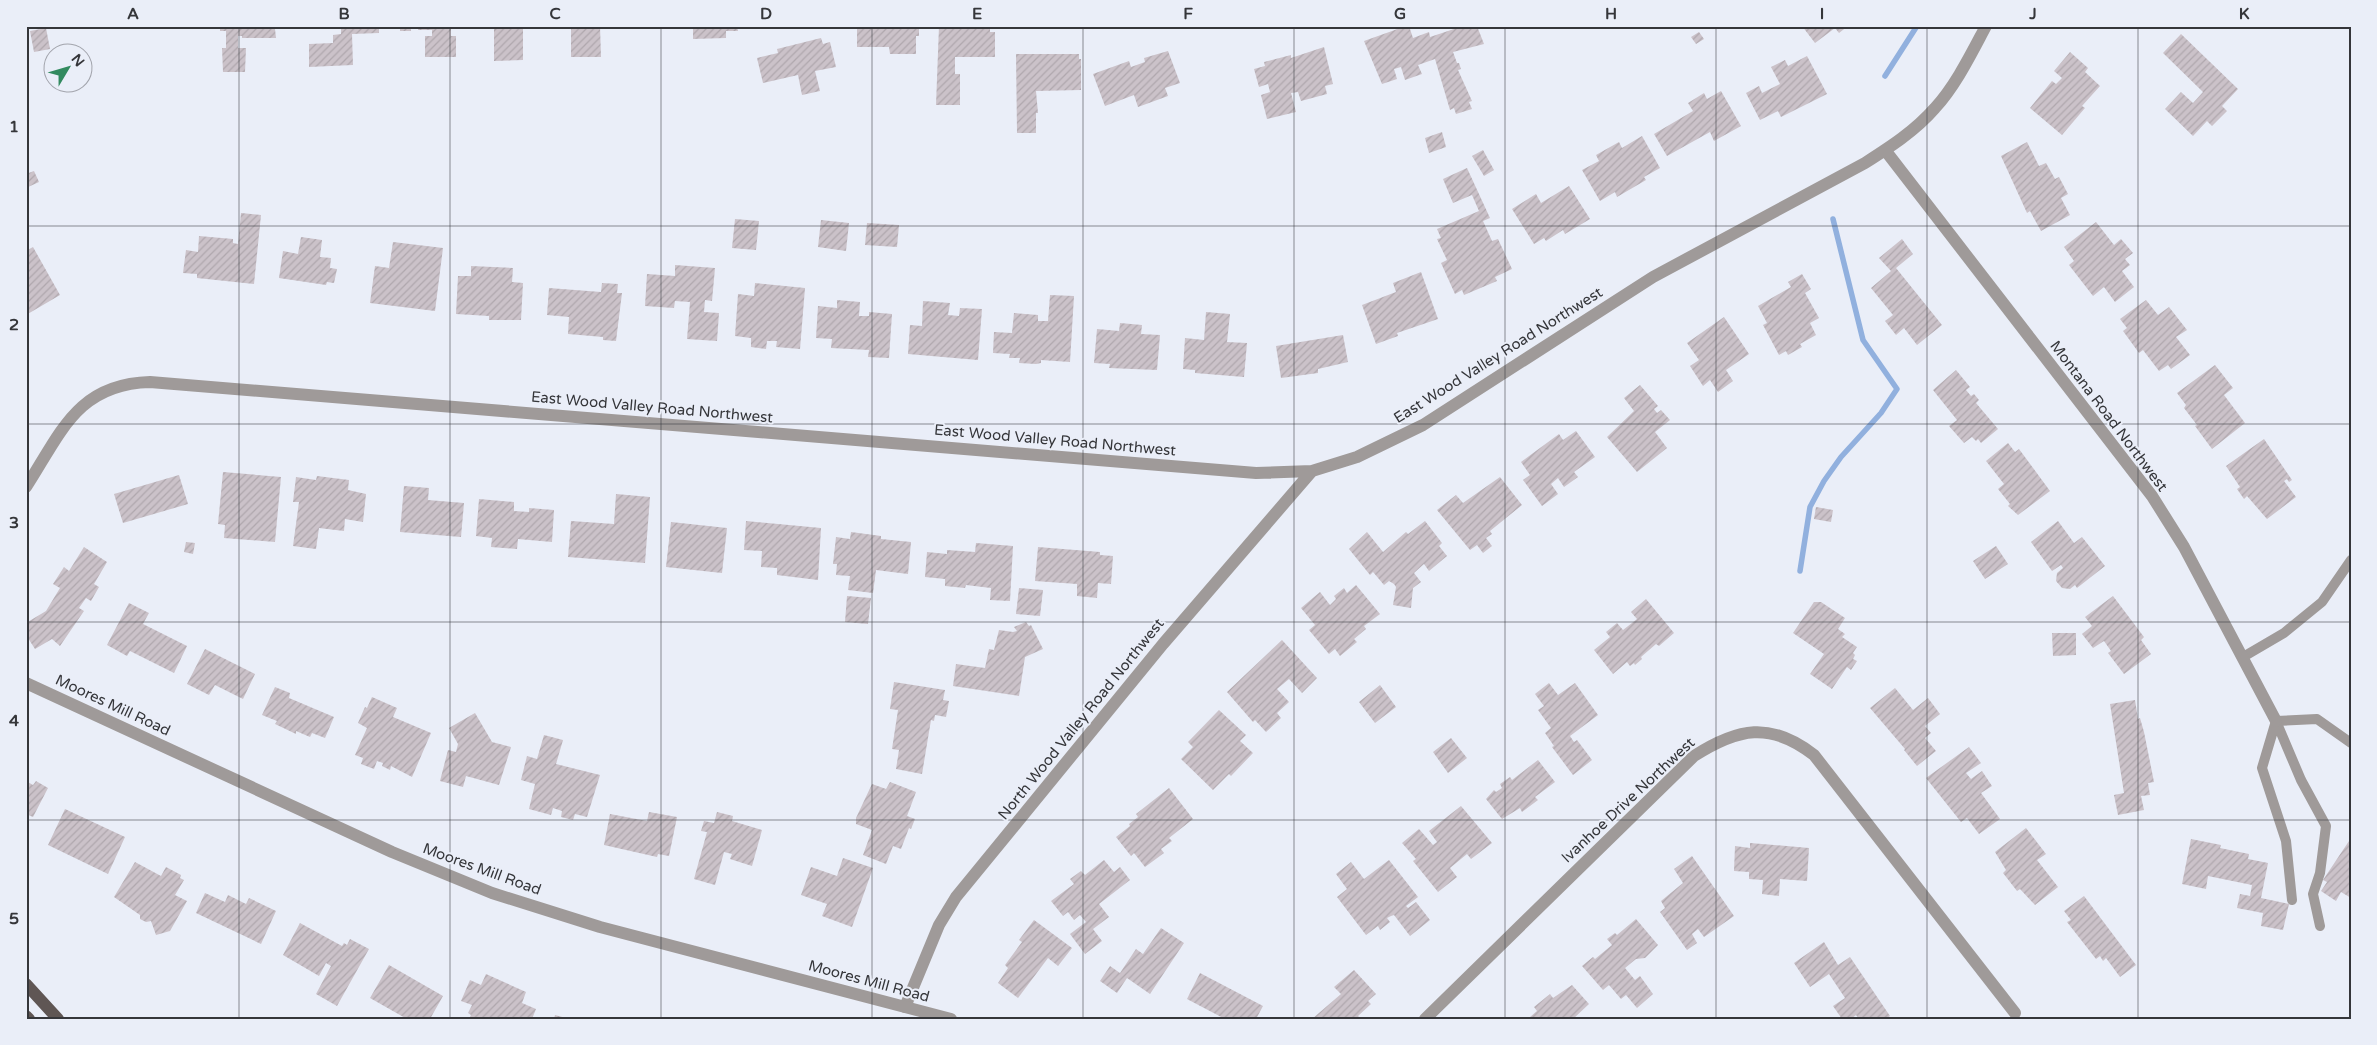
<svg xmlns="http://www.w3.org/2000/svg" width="2377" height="1045" font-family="'Varela Round',sans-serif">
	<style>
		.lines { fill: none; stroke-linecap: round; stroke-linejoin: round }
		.stream { stroke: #91b0de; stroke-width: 5.5 }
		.building { fill: url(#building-hatch) }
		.service { stroke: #9f9a99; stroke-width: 10 }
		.minor { stroke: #9f9a99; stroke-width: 12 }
		.tertiary { stroke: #9f9a99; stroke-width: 12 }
		.primary { stroke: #5f5654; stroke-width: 12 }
		.grid { fill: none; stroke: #35363a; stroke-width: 1; stroke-opacity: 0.55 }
		.labels { text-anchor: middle; stroke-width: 4; stroke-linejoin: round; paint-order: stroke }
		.street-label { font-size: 15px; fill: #35363a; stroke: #eaeef8 }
		.neatline { fill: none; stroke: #35363a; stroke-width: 2 }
		.grid-label { font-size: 16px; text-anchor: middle; font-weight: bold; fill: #35363a }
	</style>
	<defs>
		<pattern id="building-hatch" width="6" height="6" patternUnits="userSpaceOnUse" patternTransform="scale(1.25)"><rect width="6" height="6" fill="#cbc2c9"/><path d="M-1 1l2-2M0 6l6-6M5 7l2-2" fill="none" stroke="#afa7ad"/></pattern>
	</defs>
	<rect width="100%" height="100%" fill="#eaeef8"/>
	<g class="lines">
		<path class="stream" d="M1885,76l32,-50
			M1800,571l10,-64 14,-26 17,-24 40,-44 16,-24 -34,-49 -30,-121"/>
	</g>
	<path class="building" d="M220,26h72v3h-17l1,9h-34v-2h-4v12h8l-1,24h-22l-1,-24h4v-17h-6z
		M341,26h38v7l-27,1 1,31 -44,2v-23l24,-1v-8l8,-1z
		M400,26h11v5h-11z
		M418,26h33v10h5v21h-31v-21h7v-6h-14z
		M494,26h29v34l-29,1z
		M571,26h29l1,31h-30z
		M693,26h44l1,5h-12v7l-33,1z
		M857,26h62v10h-3v18h-26l-1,-7h-32z
		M939,26h51v6h5v25h-40v17h5v31h-24z
		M1406,26h3l4,12 16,-6 1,5 33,-11h14l7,18 -31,8 4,11h2l2,6 -3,1 14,31 -3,1 3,7 -16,5 -2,-6 -4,2 -15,-51 -17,6 4,9 -17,6 -4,-13 -7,2 3,10 -15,5 -18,-43z
		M1802,26h46l-9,7 -4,-5 -20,15z
		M46,28l4,21 -16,3 -4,-21z
		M1699,32l5,7 -8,5 -5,-7z
		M2181,34l57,55 -16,17 5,5 -15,15 -5,-5 -14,15 -28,-27 16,-17 12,11 10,-11 -40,-39z
		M821,38l2,6 7,-2 6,25 -21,4 5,20 -18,4 -4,-20 -35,8 -6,-25 21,-5 -1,-4z
		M1324,47l9,37 -8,2 2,8 -26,7 -3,-9 -7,1 5,19 -29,7 -6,-24 9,-3 -2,-8 -9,3 -5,-18 11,-3 -1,-4 27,-7v3z
		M1168,51l12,32 -15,5 3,8 -30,11 -4,-12 -29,11 -12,-32 36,-13 2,6 14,-5 -1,-4z
		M2070,52l18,16 -3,4 15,14 -18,20 3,2 -23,27 -32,-27 22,-27 4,3 6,-6 -8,-7z
		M1016,54h63v5h2v31l-45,1 2,22h-2v20h-19z
		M1807,56l20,38 -46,23 -3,-6 -18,9 -14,-27 13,-7 3,7 18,-9 -9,-17 14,-7 3,6z
		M1721,91l20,35 -27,15 -4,-9 -43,24 -13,-22 39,-23 -5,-8 16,-10 3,6z
		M1442,132l4,15 -17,6 -4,-15z
		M1642,136l18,32 -16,9 2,3 -29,17 -2,-5 -15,9 -18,-31 17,-9 -3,-6 23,-13 3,6z
		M2027,142l12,24 7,-3 9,16 4,-2 9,17 -7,4 9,17 -29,16 -11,-20 -3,2 -26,-57z
		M1483,150l11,20 -10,6 -12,-20z
		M1467,168l23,50 -7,3 9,20 6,-2 14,30 -17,8 2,4 -33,14 -2,-5 -7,4 -14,-31 6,-3 -10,-21 4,-1 -4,-9 42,-18 -7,-16 -19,8 -10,-24z
		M34,171l5,11 -13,6v-14z
		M1569,186l21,33 -25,15 -2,-4 -17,11 -2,-3 -10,6 -22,-35 24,-15 5,9z
		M241,213l20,2 -7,69 -57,-6v-4l-14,-1 3,-23 12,2 1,-16 34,3v4l5,1z
		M735,219l24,2 -3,29 -24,-2z
		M821,220l28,3 -3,28 -28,-4z
		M2096,222l18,23 7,-6 12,14 -8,6 5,6 -8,6 12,16 -19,15 -11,-15 -11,9 -24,-31 5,-4 -10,-14z
		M867,223l32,2 -2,22 -32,-2z
		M301,237l21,3 -2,17 11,1 -1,10 7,1 -3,14 -7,-1 -1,3 -47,-7 4,-27 15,3z
		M1902,239l11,15 -17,14 46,57 -25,20 -13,-17 -8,7 -11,-14 8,-6 -22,-27 20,-17 -12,-13z
		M393,242l50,6 -8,63 -65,-8 5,-37 14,2z
		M33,247l27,48 -34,20v-64z
		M675,265l40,3 -3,33 -7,-1 -1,12 15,1 -2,28 -30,-2 3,-37 -15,-1 -1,7 -29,-2 2,-32 28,2z
		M471,266l42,2 -1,14 11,1 -2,37h-32v-4l-33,-2 2,-38h13z
		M1421,272l17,47 -41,14 1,3 -22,8 -14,-39 34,-13 -3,-9z
		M1802,274l9,15 -6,4 14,25 -9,5 6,12 -16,9 2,3 -14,8 -2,-4 -7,4 -16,-30 4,-2 -9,-17 33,-19 -3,-5z
		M602,283l16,1 -1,9h5l-6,48 -13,-1v-3l-35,-3 1,-17 -22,-2 2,-27 52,4z
		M755,283l50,5 -5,61 -24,-2 1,-6h-10l-1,8 -15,-2v-9l-16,-2 3,-42 16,2z
		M1050,295l24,1 -4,66 -29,-2v3l-5,1 -17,-1 1,-5h-11l1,-4 -17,-1 1,-21 18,1 2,-20 24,2v6h10z
		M837,300l23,2 -1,14h10v-4l23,2 -3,44 -21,-1 1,-7 -38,-2 1,-9 -16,-1 2,-32 19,2z
		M2146,300l12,15 11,-8 18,23 -11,7 14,18 -19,14 -3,-4 -9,6 -16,-21 -4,3 -16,-22 4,-3 -7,-9z
		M923,301l27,2 -2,12 11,1 1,-8 22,1 -4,51 -70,-6 2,-29 12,1z
		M1206,312l24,2 -3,28 20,1 -3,34 -49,-4v-3l-12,-1 2,-31 19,2z
		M1724,317l25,37 -23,16 7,11 -15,11 -8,-12 -7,6 -13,-20 9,-6 -12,-17z
		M1120,323l22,2 -1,9 19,1 -3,35 -48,-2 1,-4 -16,-1 3,-34 22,2z
		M1343,335l5,27 -30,7v4l-37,5 -5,-32z
		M2215,365l18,23 -9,7 21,28 -33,26 -17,-23 2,-1 -13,-17 2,-3 -9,-12z
		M1956,370l14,17 -4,3 5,6 3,-2 5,6 -3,3 22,26 -17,14 -3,-4 -2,2 -4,-4 -8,6 -15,-17 8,-6 -24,-30z
		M1640,385l18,21 -4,3 3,4 4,-3 9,10 -15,12 12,16 -30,24 -30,-35 27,-26 -10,-13z
		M1576,431l19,26 -21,15 4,5 -14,10 -6,-9 -7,6 7,10 -16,12 -19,-26 7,-5 -9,-13 38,-28 4,6z
		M2264,439l28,41 -3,2 -2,-3 -3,2 12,16 -29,22 -20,-23 -3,3 -7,-10 3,-2 -14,-21z
		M2008,443l7,9 4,-3 31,42 -32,24 -10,-9 2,-2 -12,-15 6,-5 -18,-23z
		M223,472l58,5 -6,65 -51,-4 1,-13 -7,-1z
		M179,475l9,29 -65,19 -9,-29z
		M317,476l32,4 -1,10 18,4 -3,28 -18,-3 -1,12 -25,-3 -3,21 -23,-3 6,-44h-6l3,-25 20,3z
		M1500,477l22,28 -32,26 2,3 -6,4 6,8 -9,7 -6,-8 -7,5 -33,-40 19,-15 7,8z
		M404,486l25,2 -1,12 36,3 -3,34 -61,-5z
		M616,494l34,3 -5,66 -77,-6 3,-36 43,3z
		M479,499l35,3v9l15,1v-4l25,2 -2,32 -34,-3 -1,10 -26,-2 1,-9 -16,-2z
		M1816,507l17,3 -2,12 -17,-3z
		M746,521l75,7 -3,52 -41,-5v-7l-16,-1 1,-16 -18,-1z
		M1425,521l17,22 -3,3 8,10 -18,15 -5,-7 -10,9 7,9 -8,6 -2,20 -18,-3 3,-18 -2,-3 -5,-3 -5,4 -11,-13 -3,3 -21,-26 18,-17 16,20 23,-20 2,2z
		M2058,521l16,22 8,-6 23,29 -28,22 -2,-3 -5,4 -8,-1 -6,-7 1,-8 6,-5 -2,-3 -9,6 -21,-29z
		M671,522l56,6 -5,45 -56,-6z
		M851,532l30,4v3l30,3 -3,32 -32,-4 -3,23 -25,-3 2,-14 -14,-1 1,-11h-4l3,-27 14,2z
		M186,542l9,1 -2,11 -9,-2z
		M976,543l37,3 -3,55 -20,-1 1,-12 -25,-3 -1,3 -20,-2v-7l-20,-2 2,-25 20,2v-4l28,2z
		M1996,546l12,18 -23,15 -12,-18z
		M84,547l23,15 -13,22 5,3 -8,14 -5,-3 -7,10 5,3 -24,35 -8,-7 -17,10 -9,-14v-12l20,-12 14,-23 -7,-4 11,-17 5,4z
		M1038,547l62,5v3l13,1 -2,28 -13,-1 -1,15 -20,-2v-12l-42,-3z
		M1356,585l24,29 -16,12 2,3 -12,10 3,3 -17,14 -5,-7 -6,5 -20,-24 6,-5 -14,-17 19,-16 10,13 6,-6 -2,-3 10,-8 3,5z
		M1019,588l24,2 -3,26 -24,-2z
		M847,596l24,2 -3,26 -23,-2z
		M2113,596l31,41 -3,3 10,14 -27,20 -16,-21 3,-2 -7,-10 -11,7 -11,-14 10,-8 -7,-9z
		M1646,599l28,34 -15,13 -3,-2 -15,13 1,2 -7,6 -1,-2 -4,3 -3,-4 -14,12 -19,-24 16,-13 -4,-5 11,-9 6,7 14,-11 -6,-7z
		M1814,602h7l24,16 -7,11 7,5 -3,3 15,10 -4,6 2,2 -2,4 4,2 -6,9 -4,-3 -15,22 -22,-15 14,-20 -31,-21z
		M129,603l20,10 -6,11 44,22 -13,27 -44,-22 -3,5 -20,-11z
		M1026,622l3,4 2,-1 12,24 -18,8 -6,39 -66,-10 3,-22 29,4 4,-19 5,1 5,-20 14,2 4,-1 -3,-4z
		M2052,633h24v22l-23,1z
		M1282,640l35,38 -15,15 -13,-14 -12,10 12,13 -12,11 4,5 -15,14 -11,-12 -2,2 -26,-30z
		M205,649l50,25 -12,25 -28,-14 -6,10 -22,-11z
		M894,682l51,8 -2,10 6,1 -3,16 -11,-2 -1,6 -3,-1 -9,54 -26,-5 3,-19 -7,-1 6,-39 -8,-1z
		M1549,683l9,12 17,-12 23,32 -28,21 4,6 3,-2 15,20 -19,15 -21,-28 2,-1 -9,-13 6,-5 -13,-18 6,-4 -9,-12z
		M1380,685l16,22 -21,16 -16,-21z
		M275,687l15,6 -1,5 45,19 -9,21 -13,-5 -2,4 -14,-6v3l-21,-10 2,-3 -15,-6z
		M1895,688l18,22 15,-12 12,16 -15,12 6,7 -6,5 11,13 -19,15 -13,-16 1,-1 -35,-41z
		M372,697l25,11 -4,9 38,16 -19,44 -21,-11 -1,4 -8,-4 1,-3 -6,-2 -3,8 -13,-5 2,-6 -8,-3 12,-27 -9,-5 7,-16 2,1z
		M2135,700l3,19 2,-1 4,14 10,50 -6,1 2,12 -9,1 3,14 -26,5 -4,-20 10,-2 -14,-89z
		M1219,710l27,25 -6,6 13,12 -22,23 -2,-2 -16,16 -32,-31 12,-12 -5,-5z
		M475,713l17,29 19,5 -12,38 -33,-9 -3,11 -23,-6 8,-31 8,2 2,-8 -9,-16z
		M544,735l19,5 -7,24 44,11 -13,42 -12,-3 -2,6 -12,-3 1,-6 -9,-3 -2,7 -22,-6 6,-25 -14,-4 6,-24 10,3z
		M1451,738l16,20 -19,15 -15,-21z
		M1969,747l12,16 -15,10 5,6 11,-8 10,15 -11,7 19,26 -21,15 -12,-16 -6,4 -35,-44z
		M1538,760l17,22 -20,15 3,3 -16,12 -2,-4 -18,11 -16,-20 8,-9 2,2 6,-4 -2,-4 10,-7 2,3z
		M26,781l7,4 3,-4 12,7 -15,29 -7,-3z
		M890,782l26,10 -9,24 8,3 -4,10 -2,-1 -8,21 -8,-3 -7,18 -23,-9 9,-25 -16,-6v-6l16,-34 14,5z
		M1169,788l24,31 -24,19 3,3 -11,8 3,4 -19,14 -11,-14 -3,3 -15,-19 14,-11 -1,-2 9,-7 -2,-3z
		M1461,806l31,37 -21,16 -4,-5 -17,14 7,9 -19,15 -25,-31 3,-2 -14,-16 17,-14 14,16 4,-3 -8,-11z
		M65,809l60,28 -17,37 -60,-29z
		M649,812l28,5 -8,39 -11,-2 -1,3 -53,-12 6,-31 37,7z
		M717,812l16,4 -1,5 30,9 -10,36 -22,-7 2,-5 -8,-2 -9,33 -21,-6 13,-47 -6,-1 3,-10 10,2z
		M2026,828l20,26 -9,6 21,27 -23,18 -15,-16 -3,2 -14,-18 3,-3 -11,-18z
		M2351,838v60l-10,-6 -5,9 -15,-10 6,-9 -4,-2z
		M2191,839l30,6 -1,3 29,6 -1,5 20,4 -7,35 28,6 -6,26 -22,-4 2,-13 -26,-5 3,-14 10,2 2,-11 -44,-9 -2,13 -24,-5z
		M1750,843l59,5 -2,33 -27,-2 -1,17 -17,-2 1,-14 -14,-1v-7l-15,-1 1,-25 15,2z
		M1692,856l42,60 -30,21 -6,-8 -6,5 5,9 -10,7 -27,-38 5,-4 -4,-7 22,-18 -9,-14z
		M843,858l30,10 -21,59 -30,-11 5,-12 -26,-9 10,-28 26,9z
		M1104,860l10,12 6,-5 10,13 -31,24 10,13 -16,12 9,12 -17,13 -15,-20 16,-12 -6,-7 -6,5 -6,-8 -5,4 -12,-15 23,-17 -4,-5 11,-8 4,4z
		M1389,860l29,37 -12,9 2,2 8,-6 14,18 -20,16 -16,-21 -3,1 -4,2 3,4 -10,8 -2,-4 -12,9 -29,-38 10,-8 -11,-15 15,-12 13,17z
		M135,862l26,14 5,-9 15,8 -1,3 4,2 -9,15 12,6 -17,30 -14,4 -5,-14 -5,1 -6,-3v-4l-26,-18z
		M205,893l20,9 3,-7 18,9 3,-6 27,13 -15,33 -65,-31z
		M2084,896l52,69 -16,12 -14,-19 -3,3 -3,-5 -4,3 -29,-37 4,-2 -7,-9z
		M1636,919l22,26 -13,13 -9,1 -11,9 10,12 5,-4 13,18 -16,14 -11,-13 -5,4 -12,-14 -6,5 -21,-24 11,-9 2,2 17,-14 -5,-6 8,-6 2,2z
		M1034,920l38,28 -14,18 -10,-8 -30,40 -20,-15 10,-15 -3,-3 17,-23 -3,-2z
		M300,923l42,23 2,-3 3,2 3,-6 19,10 -32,57 -21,-12 15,-28 -5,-3 -7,13 -36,-21z
		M1161,928l23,15 -34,51 -23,-16 -10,15 -17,-12 10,-15 10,7 16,-24 7,5z
		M1824,942l14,23 12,-8 40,59 -4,3h-27l-3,-4 -5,4h-9l-9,-13 12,-8 -16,-24 -19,13 -16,-24z
		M389,965l54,31 -13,23h-23l-37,-21z
		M1354,970l22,24 -8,7 3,3 -13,12 3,3h-49l29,-25 -7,-7z
		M1200,973l63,33 -7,13h-31l-38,-20z
		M486,974l40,18 -4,11 14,6 -4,10h-63l2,-4 -3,-2 4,-8 -11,-4 9,-21 11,5z
		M1572,985l17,19 -16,15h-41l-2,-2 7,-6 -3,-4 16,-13 3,4z
		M555,1015l11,3v1h-12z"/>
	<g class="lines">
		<path class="service" d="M2243,657l41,-24 38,-31 29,-42
			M2276,721l25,59 25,46 -6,47 -7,21 7,32
			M2276,721l-14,47 24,73 6,59
			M2276,721l41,-2 34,24"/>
		<path class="minor" d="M1885,150l267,346 32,51 92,174
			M26,487c35,-54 51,-103 124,-105l1106,91 56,-2 45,-14 66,-32 230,-148 212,-114c25,-16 50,-32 70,-55 21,-23 36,-54 51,-82
			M905,1007l34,-82 17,-28 207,-253 149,-173
			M1425,1019l269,-263c44,-28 76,-35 120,-1l201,258"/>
		<path class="tertiary" d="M26,683l366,169 100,41 108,34 351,92"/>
		<path class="primary" d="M26,984l32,35
			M26,1016l3,3"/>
	</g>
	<path class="grid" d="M239,26v993M450,26v993M661,26v993M872,26v993M1083,26v993M1294,26v993M1505,26v993M1716,26v993M1927,26v993M2138,26v993M26,226h2325M26,424h2325M26,622h2325M26,820h2325"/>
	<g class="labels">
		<g class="street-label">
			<text transform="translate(1498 355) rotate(-32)" y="5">East Wood Valley Road Northwest</text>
			<text transform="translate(652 407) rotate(5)" y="5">East Wood Valley Road Northwest</text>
			<text transform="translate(2109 416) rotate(53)" y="5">Montana Road Northwest</text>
			<text transform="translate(1055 440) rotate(5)" y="5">East Wood Valley Road Northwest</text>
			<text transform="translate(113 705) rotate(25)" y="5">Moores Mill Road</text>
			<text transform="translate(1081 719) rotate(-51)" y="5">North Wood Valley Road Northwest</text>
			<text transform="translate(1628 800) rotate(-43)" y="5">Ivanhoe Drive Northwest</text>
			<text transform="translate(482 869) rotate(20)" y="5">Moores Mill Road</text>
			<text transform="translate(869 981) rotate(15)" y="5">Moores Mill Road</text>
		</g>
	</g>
	<rect width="2377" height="1045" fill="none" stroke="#eaeef8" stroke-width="55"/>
	<g transform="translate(68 68) rotate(52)"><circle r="24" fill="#eaeef8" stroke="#a2a4ac"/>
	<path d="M0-4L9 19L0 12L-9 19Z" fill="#328a5f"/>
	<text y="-8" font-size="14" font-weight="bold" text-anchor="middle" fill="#35363a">N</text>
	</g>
	<rect x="28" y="28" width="2322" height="990" class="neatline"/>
	<g class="grid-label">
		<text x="133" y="19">A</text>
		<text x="344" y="19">B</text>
		<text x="555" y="19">C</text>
		<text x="766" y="19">D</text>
		<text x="977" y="19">E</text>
		<text x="1188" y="19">F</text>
		<text x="1400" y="19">G</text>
		<text x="1611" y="19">H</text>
		<text x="1822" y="19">I</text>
		<text x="2033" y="19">J</text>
		<text x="2244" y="19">K</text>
		<text x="14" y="132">1</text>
		<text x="14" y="330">2</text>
		<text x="14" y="528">3</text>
		<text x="14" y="726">4</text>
		<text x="14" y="924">5</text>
	</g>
</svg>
